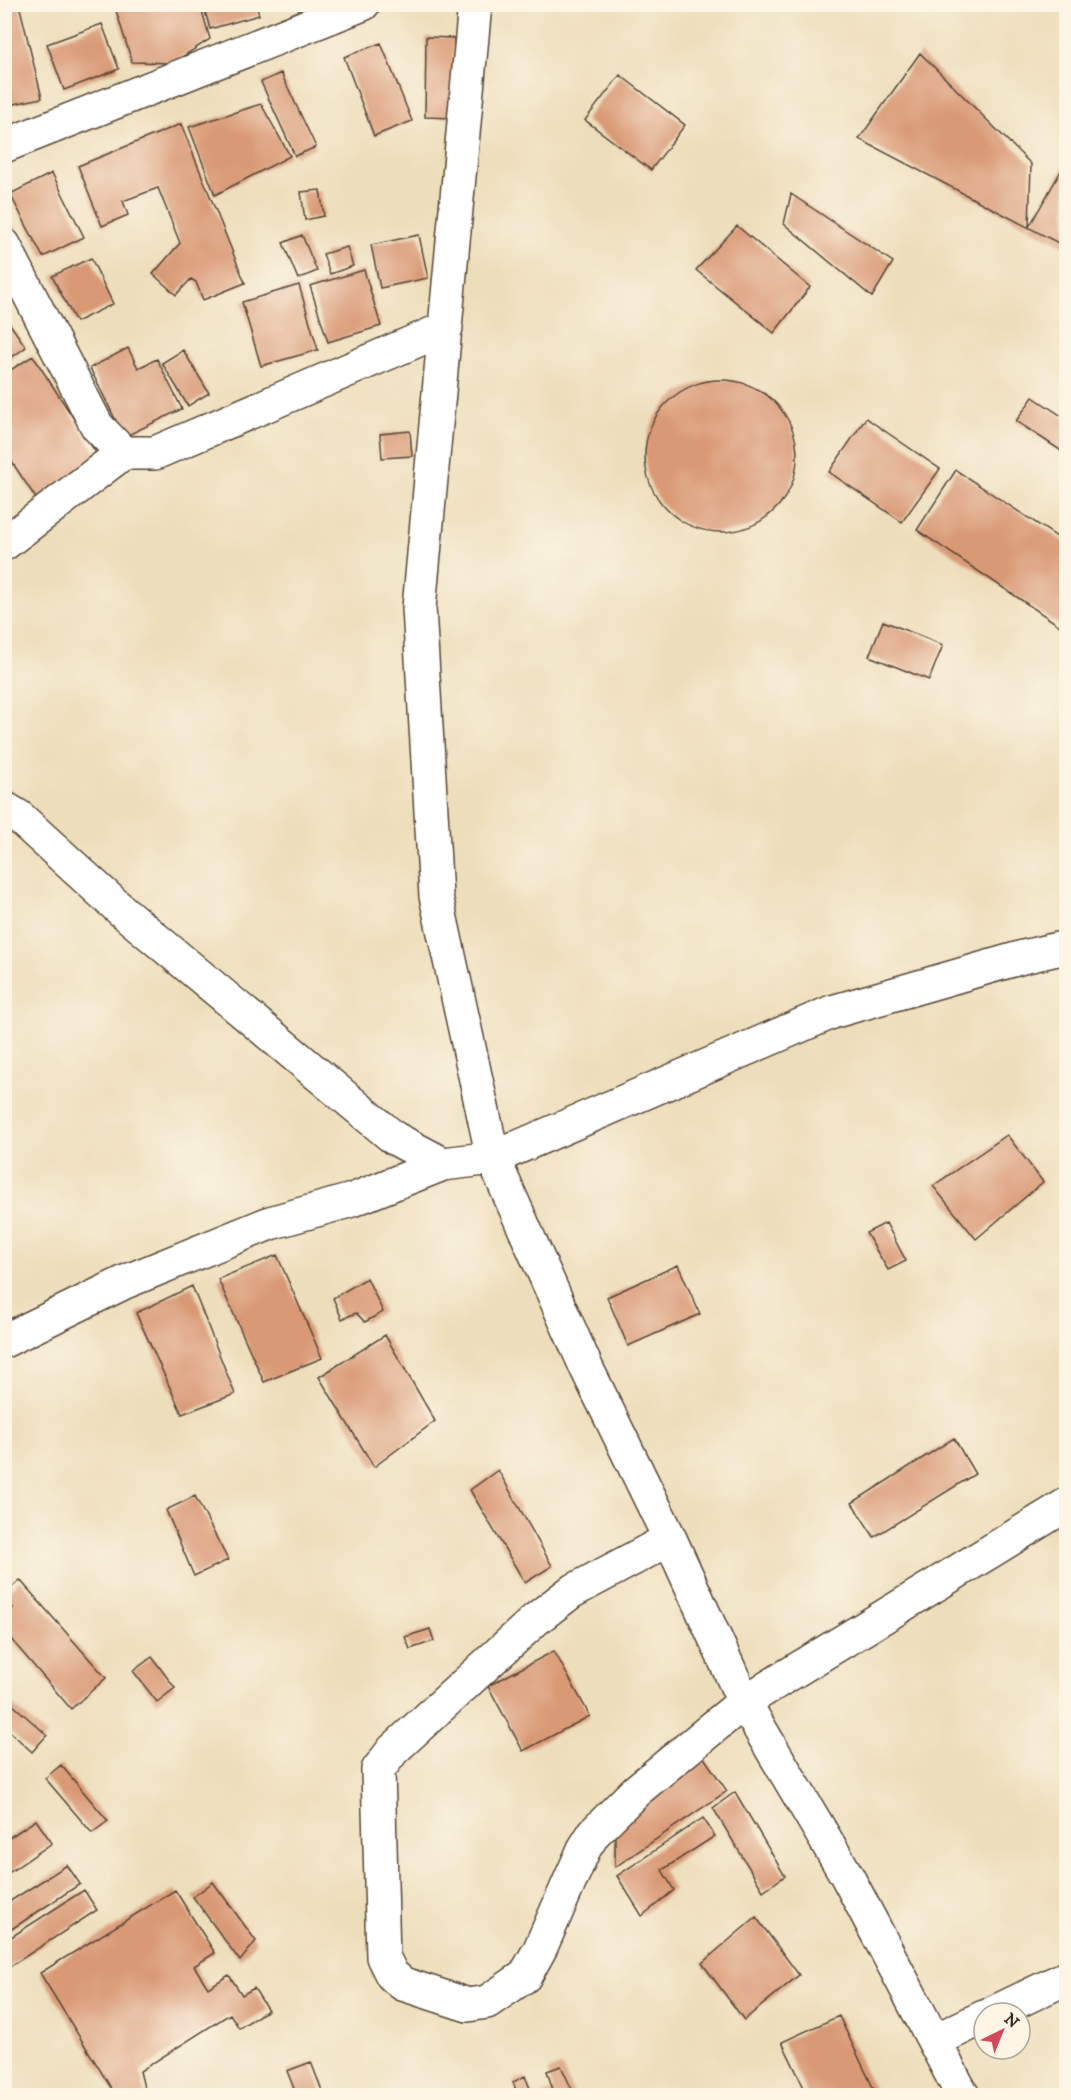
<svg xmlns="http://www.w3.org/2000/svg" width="1071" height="2100" font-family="'IM FELL DW Pica',serif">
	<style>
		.building { fill: #d99974 }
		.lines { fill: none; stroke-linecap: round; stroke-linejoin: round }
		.minor-casing { stroke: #564536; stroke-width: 36 }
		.minor { stroke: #fff; stroke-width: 33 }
	</style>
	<rect width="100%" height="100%" fill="#fcf5e5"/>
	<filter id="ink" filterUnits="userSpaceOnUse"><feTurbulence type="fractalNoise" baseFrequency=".0167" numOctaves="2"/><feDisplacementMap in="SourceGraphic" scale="12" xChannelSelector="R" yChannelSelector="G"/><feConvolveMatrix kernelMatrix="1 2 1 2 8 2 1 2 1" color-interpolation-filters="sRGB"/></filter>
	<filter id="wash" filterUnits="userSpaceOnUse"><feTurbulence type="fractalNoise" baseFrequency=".008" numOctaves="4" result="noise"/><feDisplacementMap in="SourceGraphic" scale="24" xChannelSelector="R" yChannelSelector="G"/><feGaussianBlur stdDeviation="1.35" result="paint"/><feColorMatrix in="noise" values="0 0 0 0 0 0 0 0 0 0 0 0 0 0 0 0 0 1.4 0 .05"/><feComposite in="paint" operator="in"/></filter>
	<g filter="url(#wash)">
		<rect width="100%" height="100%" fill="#eddebb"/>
		<g id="blocks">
			<path class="building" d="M4,4h15l23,94 -33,7 -5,-19z
				M114,4h86l10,35 -37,24 -41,-1z
				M203,4h53l3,11 -49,14z
				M102,24l17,45 -55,21 -17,-46z
				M426,37l28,1 -1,80 -28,-1z
				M381,43l31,78 -38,15 -30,-79z
				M920,53l111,111 -2,63 37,-65v85l-207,-108z
				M281,73l35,74 -21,9 -34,-74z
				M620,75l65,50 -34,45 -66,-50z
				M261,104l29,52 -75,39 -26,-68z
				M181,124l64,159 -42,17 -7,-18 -5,-3 -15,16 -23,-21 27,-31 -22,-55 -35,13 5,14 -26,11 -24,-60z
				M52,173l32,64 -41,20 -33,-63z
				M320,190l4,26 -19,4 -4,-28z
				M791,194l102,68 -21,35 -88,-73z
				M737,226l73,61 -36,46 -78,-63z
				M302,235l15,36 -19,8 -15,-36z
				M419,235l9,43 -48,10 -9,-43z
				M347,247l6,19 -23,8 -7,-20z
				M91,258l22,46 -37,18 -24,-46z
				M364,270l17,56 -53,16 -18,-56z
				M299,285l19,65 -57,16 -19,-64z
				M5,317l21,30 -21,15z
				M128,348l10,20 19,-9 25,50 -58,28 -34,-69z
				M183,350l26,43 -21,13 -26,-43z
				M33,356l71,109 -63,41 -37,-56v-76z
				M645 456a76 76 0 1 1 152 0a76 76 0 1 1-152 0Z
				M1033,397l33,22v35l-50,-33z
				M866,418l74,51 -38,53 -73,-50z
				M410,431l2,25 -30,2 -2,-24z
				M956,470l110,73v87l-149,-100z
				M883,621l60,24 -14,35 -60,-24z
				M1007,1135l36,47 -67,57 -43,-53z
				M886,1223l20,38 -18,9 -22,-37z
				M277,1255l45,103 -58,24 -46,-103z
				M678,1265l22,49 -72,32 -21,-49z
				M367,1278l16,34 -18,10 -9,-9 -14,6 -9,-21z
				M192,1286l43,108 -53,20 -46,-101z
				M385,1335l50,86 -61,46 -55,-90z
				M954,1438l21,36 -101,63 -22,-34z
				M498,1470l54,96 -27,17 -55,-93z
				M195,1496l33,64 -34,16 -28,-66z
				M20,1580l86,98 -35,31 -67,-78v-16l9,-7 -9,-10v-4z
				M430,1629l4,12 -24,8 -5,-12z
				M554,1651l36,65 -67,35 -35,-65z
				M152,1657l23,31 -18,14 -24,-31z
				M4,1697l43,38 -15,17 -28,-26z
				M698,1749l29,42 -112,76v-43z
				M61,1765l47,56 -16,12 -47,-55z
				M735,1792l50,84 -22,15 -50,-83z
				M703,1818l12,18 -53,34 12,20 -32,26 -25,-40z
				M36,1820l16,23 -48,33v-35z
				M67,1865l13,19 -76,50v-29z
				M213,1882l43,59 -16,20 -47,-64z
				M84,1890l13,20 -89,58 -3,-6v-21z
				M175,1890l40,63 -21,13 14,22 21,-13 13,20 12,-7 14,22 -29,18 -9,-14 -90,57 6,25h-30l-76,-123z
				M756,1917l43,58 -55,45 -42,-57z
				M839,2016l38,80h-69l-26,-54z
				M311,2062l13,34h-27l-10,-25z
				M561,2066l14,30h-33l11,-6 -6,-19z
				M525,2076l8,20h-15l-5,-14z"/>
		</g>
	</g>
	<g filter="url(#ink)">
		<use href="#blocks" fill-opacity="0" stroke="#564536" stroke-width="1.5"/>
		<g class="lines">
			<g class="minor-casing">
				<path id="minor" d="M475,4l-56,604 17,288 57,262 94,211 83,170 74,163 103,174 116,220
					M4,146l359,-142
					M4,245l93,181 26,27h32l291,-125
					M4,544l119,-91
					M4,808l15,9 102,93 273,228 49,26 50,-6 339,-146 191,-55 43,-10
					M4,1341l121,-59 145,-59 82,-23 91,-36
					M670,1539l-99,53 -35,27 -143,131 -15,20 5,187 9,18 11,9 65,21 19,-3 38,-26 15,-27 44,-100 10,-16 42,-42 108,-89 322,-197
					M993,2013l73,-35
					M934,2041l50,-24"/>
			</g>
			<use href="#minor" class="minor"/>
		</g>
	</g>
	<rect width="1071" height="2100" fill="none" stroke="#fcf5e5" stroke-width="24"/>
	<g transform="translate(1002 2031) rotate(43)"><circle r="28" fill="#fcf5e5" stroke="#afa495" stroke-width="1.5"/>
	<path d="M0-4.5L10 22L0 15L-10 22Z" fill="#d1495b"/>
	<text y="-9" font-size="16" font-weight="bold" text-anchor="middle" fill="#3b2a1e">N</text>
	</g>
</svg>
